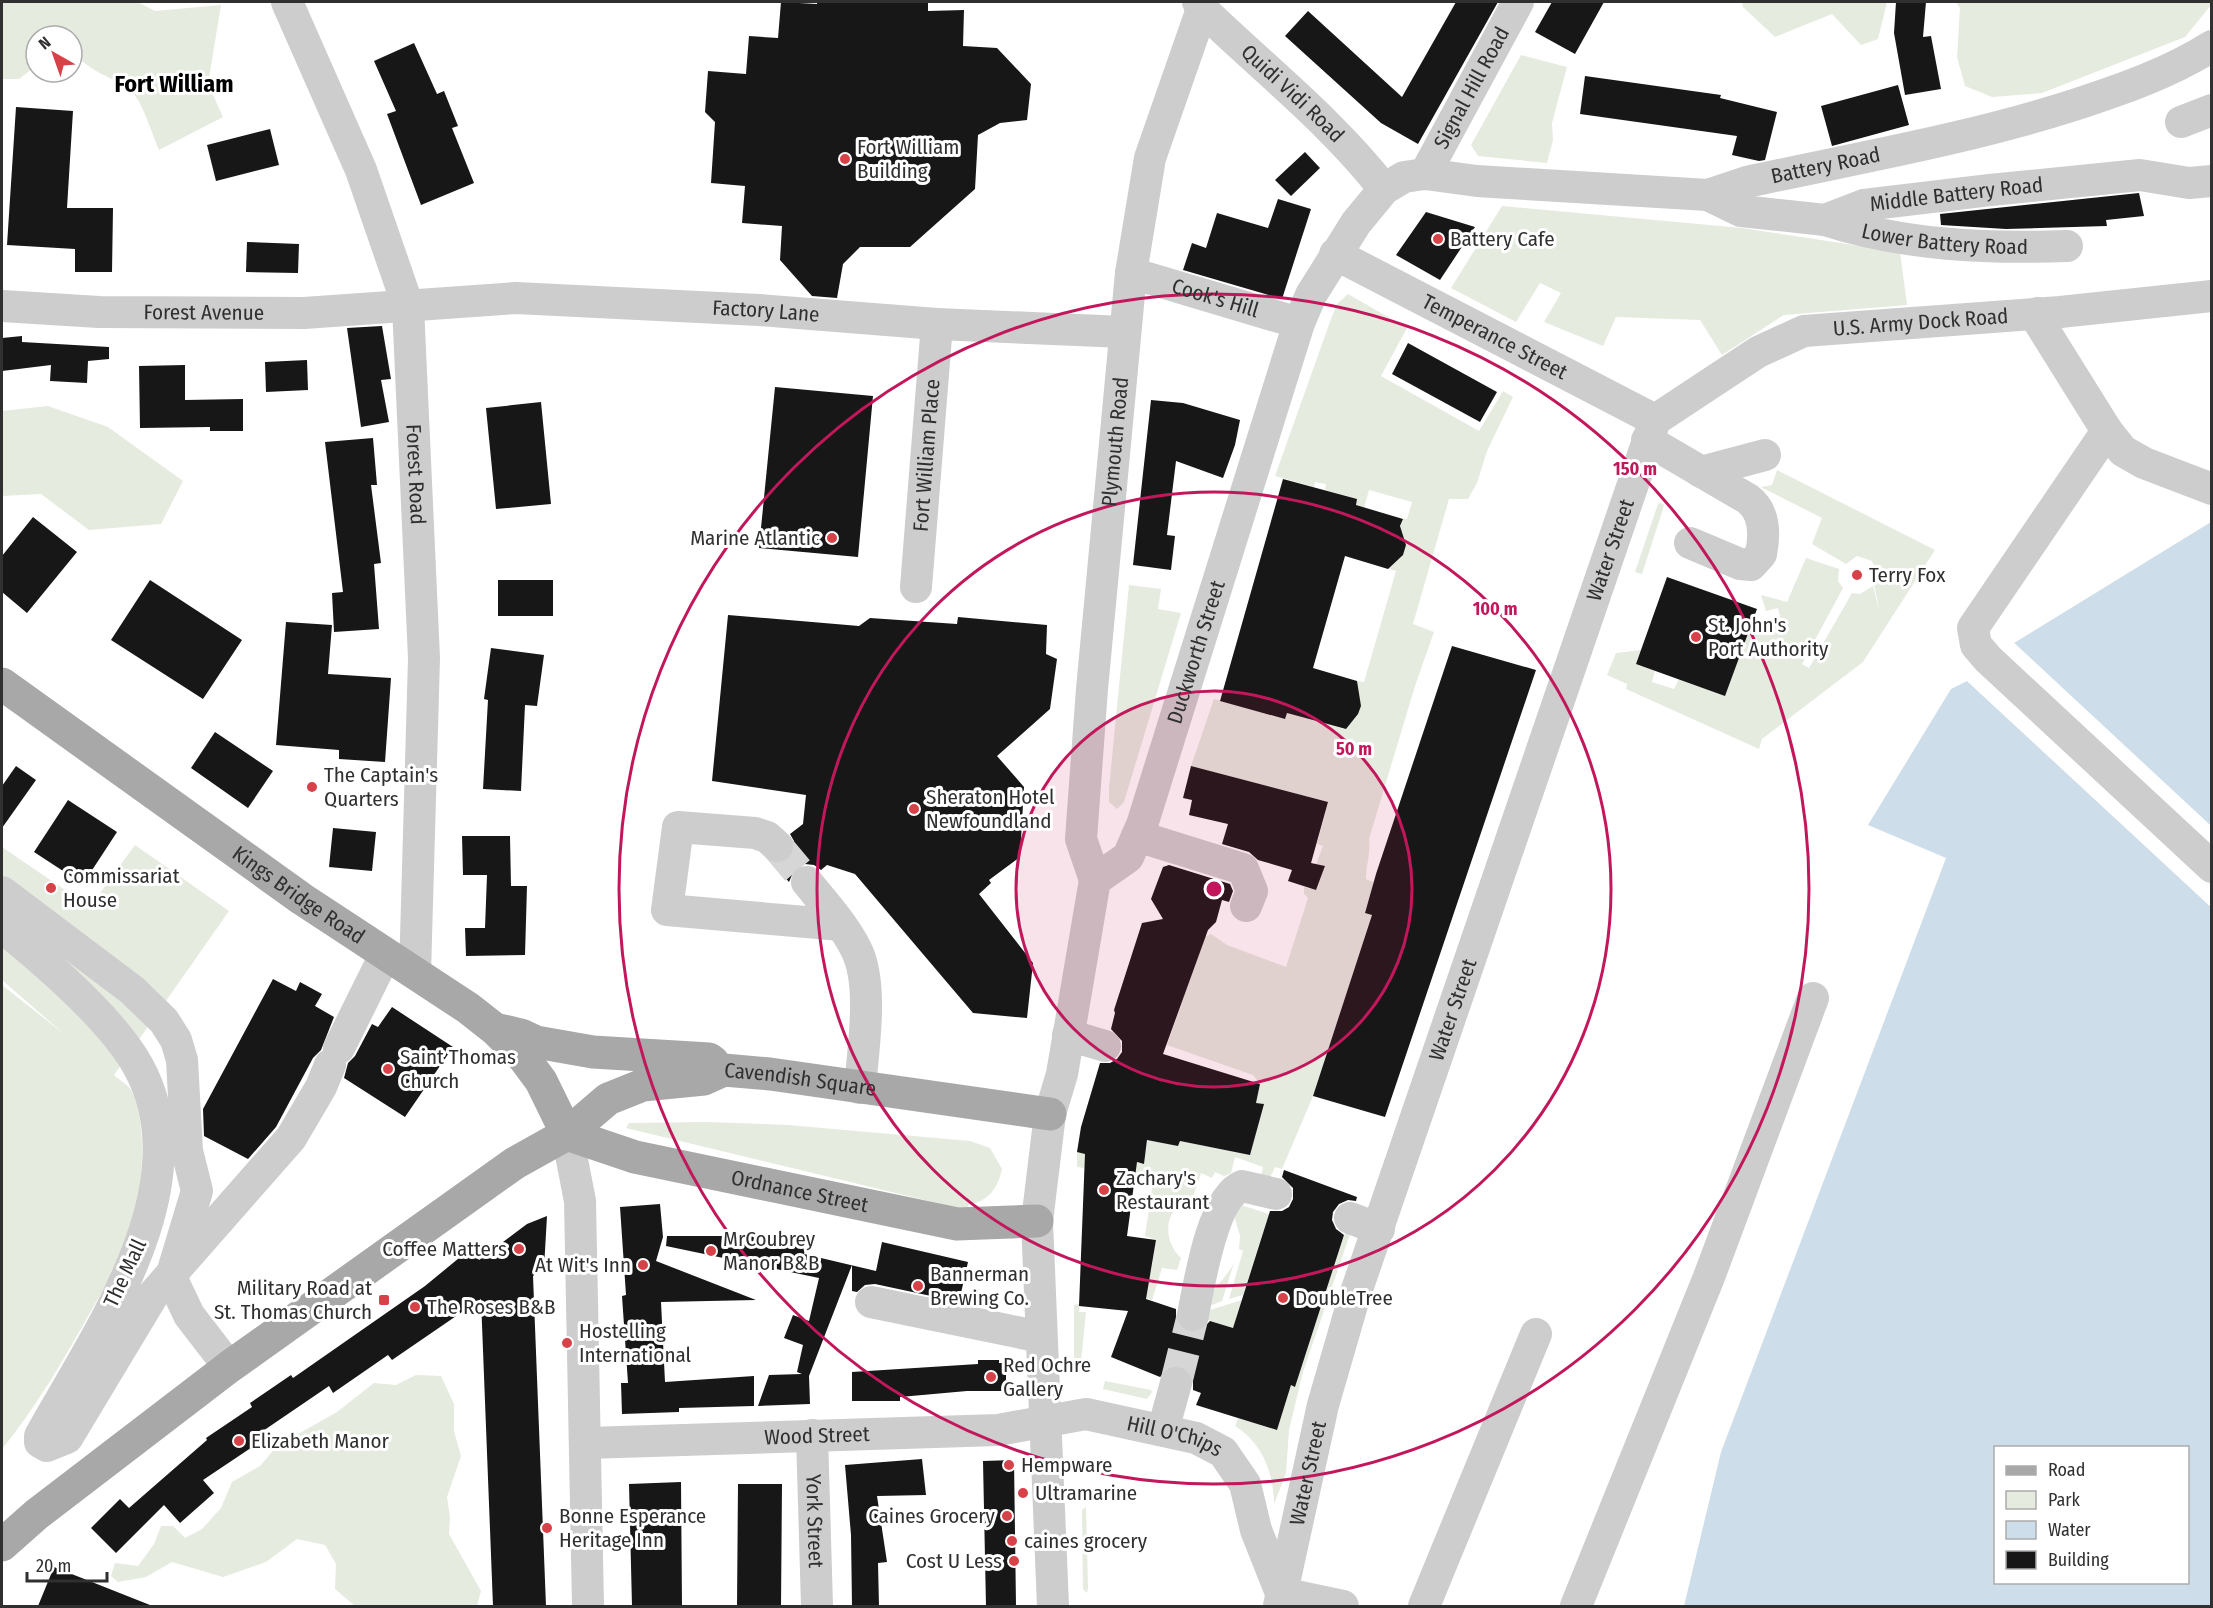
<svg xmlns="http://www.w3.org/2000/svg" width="2213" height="1608" font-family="'Fira Sans Condensed',sans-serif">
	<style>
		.green { fill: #e5ebdf }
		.water { fill: #cddeea; fill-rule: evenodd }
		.pier { fill: #fff }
		.building { fill: #171717 }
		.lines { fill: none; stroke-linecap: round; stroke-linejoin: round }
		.minor-tunnel { stroke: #d6d6d6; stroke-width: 32; stroke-dasharray: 32 16; stroke-linecap: butt }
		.minor { stroke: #cdcdcd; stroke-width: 32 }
		.major { stroke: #a8a8a8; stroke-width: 33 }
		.ring { fill: none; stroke: #c2185b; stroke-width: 3 }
		.poi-dot { fill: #d74148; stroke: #fff; stroke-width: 2 }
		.labels { text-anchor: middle; stroke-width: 6; stroke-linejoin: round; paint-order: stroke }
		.street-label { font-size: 21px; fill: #303030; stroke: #fff }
		.poi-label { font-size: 21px; fill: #303030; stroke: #fff; text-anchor: start }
		.quarter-label { font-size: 24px; font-weight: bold; fill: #000; stroke: #fff }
		.centre { fill: #c2185b; stroke: #fff; stroke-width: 3 }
		.ring-label { font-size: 18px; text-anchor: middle; font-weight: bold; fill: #c2185b; stroke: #fff; stroke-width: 6; stroke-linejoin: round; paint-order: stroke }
	</style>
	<rect width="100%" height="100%" fill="#fff"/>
	<path class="green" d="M2,2h136l17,9 66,-6 -13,79 15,33 -64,33c-6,-14 -16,-45 -25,-56 -19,-20 -62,-23 -62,-58h-36v30l-17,13h-17z
		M1742,2h145l-9,37 -17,6 -29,-31 -57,23 -32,-30z
		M1956,2h255l1,2 -27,33 -143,56 -50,4 -27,-11 -8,-29 3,-49z
		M1521,55l46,12 -15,56 1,17 -6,23 -69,-7 -7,-11z
		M1502,206l240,22 158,24 7,53 -123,10 -62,40 -22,-35 -84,-3 -13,29 -59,-24 17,-29 -21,-10 -24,39 -65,-34z
		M1348,294l59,34 -26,48 98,55 24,-40 10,6 -26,54 -10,32 -9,16h-19l-36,125 21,8 -19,54 -46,153c2,14 -3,26 -3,40l9,4 -10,29 7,3 -59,181 -31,73 -7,-2 -7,15 -8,-2 3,-13 -28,-10 -4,16 -7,3 -9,-4 -3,6 -11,-5 -9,27c-29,6 -30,41 -11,58l-4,12 -15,-2 -10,32 -18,-6 17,-23 5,-31 -11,-4 9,-61 -69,-10 -1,3 -7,-1v-15l67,12 4,-27 30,9 2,-5 65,13 18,-50 -7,-1 4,-19 -7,-9 -86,-30 38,-108 6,-3 16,11 59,22 22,-69 -4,-4v-7l12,3 9,-23 -9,-3 7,-18 -6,-2 11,-41 -137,-37 23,-67 70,20 3,-6 57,16 4,-11 6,2 7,-14 -8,-9 5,-16 6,1 32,-111 -7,-2 2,-10h8l7,-14 -2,-6 -7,-2 6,-18h4l5,-17 -43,-12 -5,18 -8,-3 1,-6 -32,-9 1,-6 -11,-2 -1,5 -39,-11 56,-157 6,-15z
		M48,406l60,21 75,54 -22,43 -72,6 -48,-36 -39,2v-85z
		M1777,470l158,80 -72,112 -101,77 -3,10 -133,-60 1,-5 -20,-9 9,-22 25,-3 -5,14 19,7 -3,11 22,7 5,-10 70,-49 32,-10 -3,-12 -12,3 -5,-16 26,7 19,-44 33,11 -1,12 5,7 -41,76 7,4 43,-75 8,1 13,-8 7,28 -7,-35 3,-8 -4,-10 -15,-5 -11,8 -34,-20 10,-26 -61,-31 11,-2z
		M1661,503l3,2 -2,7 -20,62 -7,-2 23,-68z
		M1129,585l32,4 -3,20 23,4 -57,189 -7,7 -8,-7v-14z
		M135,845l94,66 -115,164c5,5 13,9 17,15 20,39 10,123 -7,161 -9,21 -22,40 -33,60 -27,48 -54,95 -89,138v-464l62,49 -62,-54v-133l88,60z
		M707,1122l81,3 182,16 20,7 12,21c-4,18 -13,33 -33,35l-3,6 -340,-82 3,-5z
		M1241,1205l28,9 -26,81 -14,4 14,-48 -4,-2 1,-13 -7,-24z
		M1347,1227l4,5 -2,5 -46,135 -14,58 -3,43 -12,31c0,-31 -12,-61 -39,-78l3,-8 39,11 14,-44 4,1z
		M1234,1263l-12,38 -10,4 -5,-2c6,-17 19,-24 27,-40z
		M1242,1300l-9,28 -35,-11 2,-4z
		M1079,1304v8h7l-6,59h-6v-66z
		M416,1375l25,1 13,28v27l7,25 -14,41 3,20 -1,17 32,57 -4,15h-122l-20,-17 1,-25 -11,-19 -28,-6 -31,23 -43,15 -51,-15 -26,15 -28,5 -7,-6 4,-13 23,3 16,-22 7,-18h12l12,12 17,-9 19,-21 11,-26 28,-16 17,-20 60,-34 37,-29 22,2z
		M1105,1381l46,9 1,2 -5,7 -44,-10z
		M1086,1507l2,81 -1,5 -4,-4 -1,-79z"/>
	<path class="water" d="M2211,522v304l-197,-183z
		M1967,681l244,226v699h-527l37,-154 225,-594 -78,-33 83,-136zM1996,1448h192v134h-192z"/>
	<path class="pier" d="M2012,641l199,185 1,3 -200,-184z
		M1964,678h5l243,225 -1,4z"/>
	<path class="building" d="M781,2l36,2v-2h111v9l36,-1 -1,36 34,2 34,36 -4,36 -27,3 -22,12 -3,54 -65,58h-50l-17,17 -6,34 -25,-2 -32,-36 2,-34 -40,-3 3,-37 -34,-3 4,-61 -10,-10 3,-41 38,3 3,-38 29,2z
		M1456,2h42l-80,142 -37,-21 -96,-87 23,-25 94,86z
		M1552,2h52l-29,52 -40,-22z
		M1896,2h30l-3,35 8,-1 10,53 -36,6 -11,-62z
		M414,43l23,51 7,-3 14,35 -6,2 22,55 -53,22 -34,-91 9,-3 -22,-50z
		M1585,76l136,19 -1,3 57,14 -12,48 -6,1 -27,-6 5,-19 -157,-22z
		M1898,85l11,40 -77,21 -11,-40z
		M16,107l57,4 -6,97h46l-1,64h-37v-23l-68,-4z
		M270,129l9,36 -63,16 -9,-36z
		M1305,152l15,16 -29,28 -16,-16z
		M2139,193l5,23 -38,4 1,6 -101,3 -65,-4 -1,-11z
		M1278,199l33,10 -29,90 -99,-29 9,-27 14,5 11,-35 51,15z
		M1426,212l49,15 -35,53 -44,-25z
		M247,242l52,2 -1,29 -52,-1z
		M382,326l9,53 -10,1 8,42 -28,5 -14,-99z
		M22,336v6l87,5v12l-21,2 -1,22 -37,-2 1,-16 -49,6v-33z
		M1408,343l89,49 -17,30 -88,-48z
		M307,360l1,30 -42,2 -1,-30z
		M185,365v35l58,-1v32h-33v-4l-70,1 -1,-62z
		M775,387l98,9 -15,161 -99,-9z
		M1151,400l32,3 57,17 -5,25 -12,33 -47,-17 -9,74 8,1 -4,34 -38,-5z
		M541,402l10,102 -55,5 -10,-101z
		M373,438l4,47h-6l10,78 -7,1 5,65 -45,3 -2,-39 11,-1 -18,-150z
		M1283,479l74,20 -1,6 47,14 -3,7 6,19 -3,10 -15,14 -43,-13 -32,112 44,13 4,25 -3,8 -12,15 -59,-16 -2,6 -65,-18z
		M33,517l44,35 -50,61 -25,-21v-36z
		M1667,577l90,32 -32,87 -89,-32z
		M150,580l92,60 -39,59 -92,-59z
		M498,580h55v36h-55z
		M728,615l131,11 11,-8 87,6 1,-7 89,8 -1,29 11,5 -7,50 -53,47 27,31 -4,70 -31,23 2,3 -12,11 54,69 -6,55 -54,-5 -118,-139 -28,-9 -6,5 -7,-5 -9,-1 -10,4 -6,14 -17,-19h11l7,-5 4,-8v-9l-4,-7 13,-10 3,-29 -94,-14z
		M286,622l46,3 -4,49 63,4 -6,84 -46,-3v-9l-63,-5z
		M1452,646l84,24 -151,447 -72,-21 59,-181 -7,-2 11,-39z
		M491,648l53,7 -7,51 -12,-1 -4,86 -38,-2 5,-89 -4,-1z
		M215,732l58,39 -25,37 -57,-40z
		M16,766l20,14 -34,48v-42z
		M1191,766l137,36 -17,61 14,3 -9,24 -28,-9 4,-11 -34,-10 -9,-8 -27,-8 6,-20 -39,-9 3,-15 -9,-2z
		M68,800l49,32 -34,52 -49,-32z
		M333,828l43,4 -4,39 -43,-4z
		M462,836h48l1,50h16l-2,69 -59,1 -1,-28h20l2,-53h-24z
		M1169,865l61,19 3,7 -4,11 -7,-2 -6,22 -8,8 -45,124 97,30 -4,19 8,1 -14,51 -70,-14 -2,5 -31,-6 -3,24 -7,-2 -10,74 29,4 -10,59 30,10v12l6,8 7,3h10l11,-11 23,7 37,-117h12l7,-4 4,-8v-11l-11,-11 2,-7 73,27 -1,4 -8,-1 -9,4 -6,8 -1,8 4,9 8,6 -49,152 -4,-2 -14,45 -81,-25 5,-12 -8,-3v-12l-5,-8 -7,-4h-10l-11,11 -49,-20 17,-46 -49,-5 6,-152 -8,-2 4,-25 19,-64h10l7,-4 5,-7v-11l-11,-12 4,-16 -1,-3 28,-87 21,-4 -12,-20 12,-32z
		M273,979l23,12 4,-9 22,12 -7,12 19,11 -13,33 -8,8 -37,69 -28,32 -44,-23 -1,-27z
		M392,1007l61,40 -48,70 -61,-39 4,-15 7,-7 17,-32 6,3z
		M660,1204l3,33 -7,24 100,39 -95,2 4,80 89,-6v30l-75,2v4l-57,2 -1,-31h7l-6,-87 4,-1 -6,-88z
		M547,1216l-3,52 -11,8 13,330h-53l-12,-307 -89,61 -4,-5 -55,38 -4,-7 -69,47 4,6 -61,41 11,13 -34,30 -16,-18 -48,48 -25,-25 29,-29 9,9 78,-68 -1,-2 46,-31 -2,-4 41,-28 2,3 132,-92 45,-37 9,11 48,-36z
		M667,1236h95l44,10 -2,8 72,17 6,-29 86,20 -9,40 -84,-18 -10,1 -8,7 -5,-1v-26l-43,111 1,28 -52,2 11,-31 33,-1 -5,-2 6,-27 -19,-7 9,-23 16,6 10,-43 -153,-32z
		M978,1360h21v3h7v28h-39l-67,6v4h-48v-29l126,-8z
		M922,1459l4,36 -49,1 10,66 -9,1 1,43h-27l-1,-71 -6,-70z
		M1014,1460l2,146h-30l-3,-145z
		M681,1482l1,124h-50l-3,-122z
		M738,1484h44l-1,122h-44z
		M54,1567l96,38v1h-112z"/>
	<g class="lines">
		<path class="minor-tunnel" d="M777,846l30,36
			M1176,1383l17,-68"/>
		<g class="minor">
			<path id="s1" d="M287,2l74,168 47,136 16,352 -9,315"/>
			<path id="s2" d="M1198,2l4,7c62,60 129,112 182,180"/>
			<path d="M2181,122l31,-12"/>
			<path id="s3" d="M1425,174l93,-172"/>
			<path id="s4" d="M1708,195l33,16 84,9 39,-15 126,-15 150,-15 49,8 23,-2"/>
			<path id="s5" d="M1825,220c77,25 161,29 242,26"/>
			<path id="s6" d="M1335,254l320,166"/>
			<path id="s7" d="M1131,273l168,50"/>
			<path id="s8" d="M2,306l97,6 205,1 212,-15 243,12 178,14 187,8"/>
			<path d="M2038,313l1,9 68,109 16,20 21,12 68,26"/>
			<path id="s9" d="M1655,420l103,-68 46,-21 256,-19 152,-16"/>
			<path d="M2107,431l-134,197 3,17 12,14 224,208"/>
			<path d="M1647,440l101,59c17,13 17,35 13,55l-10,11 -11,-1 -50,-21"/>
			<path d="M1701,472l64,-17"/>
			<path id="s10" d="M916,587l21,-263"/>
			<path d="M1137,836l106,33 9,22 -6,15"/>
			<path d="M777,846l-10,-9 -12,-4 -77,-6 -11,83 174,15"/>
			<path id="s11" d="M1095,880l-14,-41 11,-150 39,-416 19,-115 52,-149"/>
			<path d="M807,882c17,21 37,43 49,67 18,35 7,100 4,139"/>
			<path d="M2,892l130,98 32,31 12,19 6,20 5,91 10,40 -26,86 18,38 40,52"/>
			<path d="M2,927c42,34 110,92 136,139 66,119 -41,267 -98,370v6l7,4 20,-8 86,-143 138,-157 30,-51 9,-22"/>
			<path d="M1068,1035l37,11"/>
			<path d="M339,1048l46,-93"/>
			<path d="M567,1134l13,67 8,405"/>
			<path d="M1350,1218l29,11"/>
			<path d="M871,1302l170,35"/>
			<path d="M1193,1315c6,-30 19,-117 49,-129l34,8"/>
			<path d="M1163,1430l13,-47"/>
			<path id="s12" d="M812,1435l5,171"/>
			<path id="s13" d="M587,1443l411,-13 88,-16 110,24 27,14 22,32 11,46 25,63"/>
			<path d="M1281,1593l62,13"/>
			<path id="s14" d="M1053,1606l-16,-385 13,-107 12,-40 33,-194 33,-23 14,-32 157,-502 12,-28 45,-72 28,-34 20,-12 21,-3 52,7 231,14 39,-13c110,-24 221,-43 327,-77 49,-16 95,-32 138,-59"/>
			<path id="s15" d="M1279,1606l44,-201 31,-107 301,-878"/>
			<path d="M1424,1606l112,-272"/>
			<path d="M1576,1606l133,-329 104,-279"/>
		</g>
		<g class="major">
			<path id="s16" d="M2,684l300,215 166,109 28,22 28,28 17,23 26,53"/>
			<path d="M499,1030l22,5 15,7 57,10 116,7 4,3"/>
			<path id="s17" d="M567,1134l68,23 322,67 80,-3"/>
			<path id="s18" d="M2,1545l35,-31 192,-147 286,-204 52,-29 41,-35 35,-14 61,-6 20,-9 46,4 280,40"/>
		</g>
	</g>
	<circle cx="1214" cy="889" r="198" fill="#c2185b" fill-opacity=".12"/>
	<g class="ring">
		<circle cx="1214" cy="889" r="198"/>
		<circle cx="1214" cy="889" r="397"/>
		<circle cx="1214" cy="889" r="595"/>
	</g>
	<g class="poi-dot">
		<circle cx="845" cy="159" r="6"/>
		<circle cx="1438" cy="239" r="6"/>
		<circle cx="832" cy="538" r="6"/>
		<circle cx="1857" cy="575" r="6"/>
		<circle cx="1696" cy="637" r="6"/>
		<circle cx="312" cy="787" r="6"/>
		<circle cx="914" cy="809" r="6"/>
		<circle cx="51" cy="888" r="6"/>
		<circle cx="388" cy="1069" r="6"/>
		<circle cx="1104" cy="1190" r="6"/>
		<circle cx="519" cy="1249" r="6"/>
		<circle cx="711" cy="1251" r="6"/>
		<circle cx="643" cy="1265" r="6"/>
		<circle cx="918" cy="1286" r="6"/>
		<circle cx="1283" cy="1298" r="6"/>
		<rect x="378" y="1294" width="12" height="12" rx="3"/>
		<circle cx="415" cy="1307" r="6"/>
		<circle cx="567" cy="1343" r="6"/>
		<circle cx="991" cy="1377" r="6"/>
		<circle cx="239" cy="1441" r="6"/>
		<circle cx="1009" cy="1465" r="6"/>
		<circle cx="1023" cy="1493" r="6"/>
		<circle cx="1007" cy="1516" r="6"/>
		<circle cx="547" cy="1528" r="6"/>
		<circle cx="1012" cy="1541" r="6"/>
		<circle cx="1014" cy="1561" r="6"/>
	</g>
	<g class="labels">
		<g class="street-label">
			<text dy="7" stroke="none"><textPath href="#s3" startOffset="98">Signal Hill Road</textPath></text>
			<text dy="7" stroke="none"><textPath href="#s2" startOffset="132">Quidi Vidi Road</textPath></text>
			<text dy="7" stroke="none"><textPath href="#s14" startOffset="1942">Battery Road</textPath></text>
			<text dy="7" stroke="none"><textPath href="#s4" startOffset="256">Middle Battery Road</textPath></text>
			<text dy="7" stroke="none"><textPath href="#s5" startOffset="122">Lower Battery Road</textPath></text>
			<text dy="7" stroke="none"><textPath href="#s7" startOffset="88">Cook's Hill</textPath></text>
			<text dy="7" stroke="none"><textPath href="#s8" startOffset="765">Factory Lane</textPath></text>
			<text dy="7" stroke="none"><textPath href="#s8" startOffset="202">Forest Avenue</textPath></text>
			<text dy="7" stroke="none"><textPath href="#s9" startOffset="291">U.S. Army Dock Road</textPath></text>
			<text dy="7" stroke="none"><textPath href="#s6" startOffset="180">Temperance Street</textPath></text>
			<text dy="7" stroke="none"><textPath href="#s11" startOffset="442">Plymouth Road</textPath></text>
			<text dy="7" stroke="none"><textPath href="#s10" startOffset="132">Fort William Place</textPath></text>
			<text dy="7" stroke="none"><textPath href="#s1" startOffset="496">Forest Road</textPath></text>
			<text dy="7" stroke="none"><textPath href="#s15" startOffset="1108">Water Street</textPath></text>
			<text dy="7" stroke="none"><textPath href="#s14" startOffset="988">Duckworth Street</textPath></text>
			<text dy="7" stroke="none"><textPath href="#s16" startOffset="364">Kings Bridge Road</textPath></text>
			<text dy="7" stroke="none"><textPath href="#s15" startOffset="622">Water Street</textPath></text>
			<text dy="7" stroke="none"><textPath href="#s18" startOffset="951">Cavendish Square</textPath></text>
			<text dy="7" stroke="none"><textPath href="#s17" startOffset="240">Ordnance Street</textPath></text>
			<text transform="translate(125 1273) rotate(-65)" y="7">The Mall</text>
			<text dy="7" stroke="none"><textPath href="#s13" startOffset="230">Wood Street</textPath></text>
			<text dy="7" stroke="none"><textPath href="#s13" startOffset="592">Hill O'Chips</textPath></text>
			<text dy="7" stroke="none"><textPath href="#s15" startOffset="136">Water Street</textPath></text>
			<text dy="7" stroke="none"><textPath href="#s12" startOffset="86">York Street</textPath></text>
		</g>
		<g class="poi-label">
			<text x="857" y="154">Fort William<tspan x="857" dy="24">Building</tspan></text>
			<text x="1450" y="246">Battery Cafe</text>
			<text x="820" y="545" text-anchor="end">Marine Atlantic</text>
			<text x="1869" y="582">Terry Fox</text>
			<text x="1708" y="632">St. John's<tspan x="1708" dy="24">Port Authority</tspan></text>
			<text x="324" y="782">The Captain's<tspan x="324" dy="24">Quarters</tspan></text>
			<text x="926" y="804">Sheraton Hotel<tspan x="926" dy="24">Newfoundland</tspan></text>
			<text x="63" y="883">Commissariat<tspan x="63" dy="24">House</tspan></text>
			<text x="400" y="1064">Saint Thomas<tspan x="400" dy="24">Church</tspan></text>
			<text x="1116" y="1185">Zachary's<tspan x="1116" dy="24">Restaurant</tspan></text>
			<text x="723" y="1246">MrCoubrey<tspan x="723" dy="24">Manor B&amp;B</tspan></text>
			<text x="507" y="1256" text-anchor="end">Coffee Matters</text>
			<text x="631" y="1272" text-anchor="end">At Wit's Inn</text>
			<text x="930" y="1281">Bannerman<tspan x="930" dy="24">Brewing Co.</tspan></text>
			<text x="372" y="1295" text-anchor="end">Military Road at<tspan x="372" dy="24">St. Thomas Church</tspan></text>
			<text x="1295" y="1305">DoubleTree</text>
			<text x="427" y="1314">The Roses B&amp;B</text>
			<text x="579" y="1338">Hostelling<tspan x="579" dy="24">International</tspan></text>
			<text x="1003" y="1372">Red Ochre<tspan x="1003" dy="24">Gallery</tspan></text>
			<text x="251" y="1448">Elizabeth Manor</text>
			<text x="1021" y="1472">Hempware</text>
			<text x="1035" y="1500">Ultramarine</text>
			<text x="559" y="1523">Bonne Esperance<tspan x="559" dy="24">Heritage Inn</tspan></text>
			<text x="995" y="1523" text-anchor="end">Caines Grocery</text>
			<text x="1024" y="1548">caines grocery</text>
			<text x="1002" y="1568" text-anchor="end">Cost U Less</text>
		</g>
		<g class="quarter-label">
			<text x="174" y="92">Fort William</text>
		</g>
	</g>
	<circle cx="1214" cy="889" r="9" class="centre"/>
	<g class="ring-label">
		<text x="1635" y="475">150 m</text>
		<text x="1495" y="615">100 m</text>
		<text x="1354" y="755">50 m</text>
	</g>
	<rect width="2213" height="1608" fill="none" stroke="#303030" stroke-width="6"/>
	<rect x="1994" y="1446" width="195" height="138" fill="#ffffff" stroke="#acacac" stroke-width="1.5"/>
	<rect x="2006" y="1466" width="30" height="9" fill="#a8a8a8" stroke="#acacac" stroke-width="1.5"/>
	<text x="2048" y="1476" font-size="18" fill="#303030">Road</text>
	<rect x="2006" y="1491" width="30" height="18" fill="#e5ebdf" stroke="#acacac" stroke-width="1.5"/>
	<text x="2048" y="1506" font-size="18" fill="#303030">Park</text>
	<rect x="2006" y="1521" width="30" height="18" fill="#cddeea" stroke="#acacac" stroke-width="1.5"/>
	<text x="2048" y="1536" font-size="18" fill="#303030">Water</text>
	<rect x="2006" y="1551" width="30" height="18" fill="#171717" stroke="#acacac" stroke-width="1.5"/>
	<text x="2048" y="1566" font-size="18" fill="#303030">Building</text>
	<g transform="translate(54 54) rotate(320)"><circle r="28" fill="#ffffff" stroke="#acacac" stroke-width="1.5"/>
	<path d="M0-4.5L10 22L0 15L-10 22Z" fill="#d74148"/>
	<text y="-9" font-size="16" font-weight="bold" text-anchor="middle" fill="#303030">N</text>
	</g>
	<path d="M27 1572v9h80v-9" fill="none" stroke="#303030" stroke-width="3"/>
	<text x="36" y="1572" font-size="18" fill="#303030" stroke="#ffffff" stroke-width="4.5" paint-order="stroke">20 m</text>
</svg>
